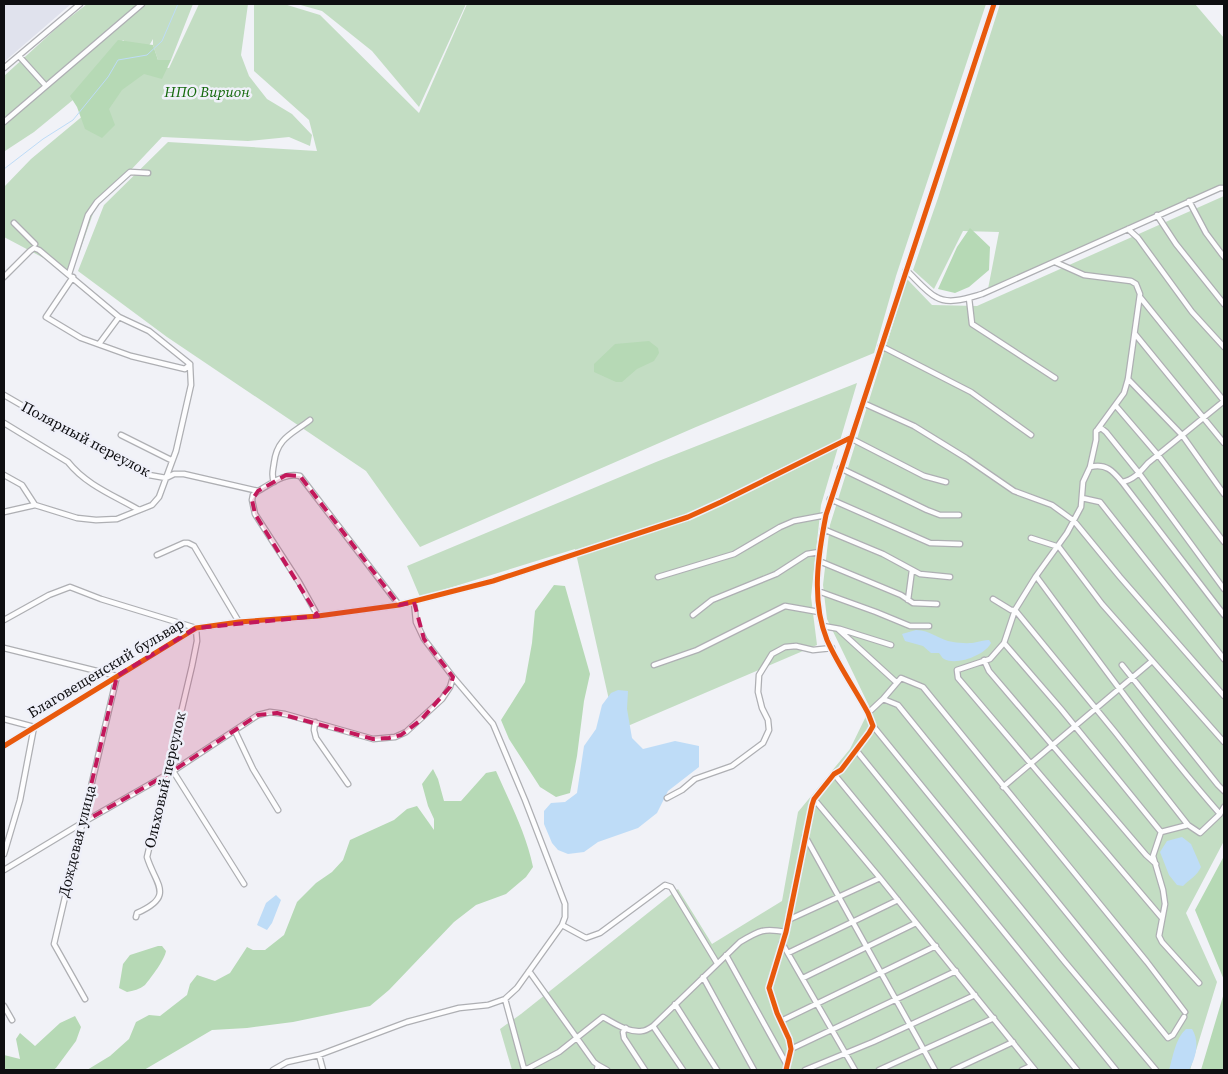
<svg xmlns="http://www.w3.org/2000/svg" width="1228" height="1074" font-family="'Source Serif 4',serif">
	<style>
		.built { fill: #e0e2ed }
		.green { fill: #c3ddc3 }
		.forest { fill: #b6d9b5 }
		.water { fill: #bedcf7 }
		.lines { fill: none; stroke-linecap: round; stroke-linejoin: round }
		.stream { stroke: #bedcf7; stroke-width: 1 }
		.minor-casing { stroke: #aeafb3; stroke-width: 7 }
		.minor { stroke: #fdfdfe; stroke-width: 4.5 }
		.cycleway-casing { stroke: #eff0f9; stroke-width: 8 }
		.cycleway { stroke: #e8590c; stroke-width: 5 }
		.marked { fill: #c2185b; fill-opacity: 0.2; stroke: #c2185b; stroke-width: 4; stroke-dasharray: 10 6; stroke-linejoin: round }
		.labels { text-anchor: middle; stroke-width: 5; stroke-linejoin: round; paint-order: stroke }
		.park-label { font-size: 15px; font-style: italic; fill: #12680a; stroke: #eff0f9 }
		.street-label { font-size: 15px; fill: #0e0e11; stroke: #eff0f9 }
	</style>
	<rect width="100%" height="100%" fill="#f1f2f7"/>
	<path class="built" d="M4,4h67l-67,58z"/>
	<path class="green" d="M87,4h106l-22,56h-13l-5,-15v-6l-6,10 -10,3 -14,-12 -44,55 -45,37 -29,19 -1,-75 56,-51z
		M199,4h49l-7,51 8,21 18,23 25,15 20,21 -2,11 -21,-9 -41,4 -86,-4 -67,71 -23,65 -68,-36v-50l27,-28 113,-94 25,3z
		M254,4h30l36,11 99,98 48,-109h519l-90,272 -22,77 -178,74 -276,120 -54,-76 -199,-134 -89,-66 26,-66 64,-63 149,9 -8,-31 -55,-49z
		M297,4h169l-47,103 -47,-56 -50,-40z
		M1000,4h195l29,34v151l-236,100 11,-57 -36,-1 -29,58 -21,-19 25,-72z
		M1224,196v645l-38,72 31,69 -27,88h-678l-12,-41 21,-15 157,-125 34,55 70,-43 16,-89 52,-63 20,-41 -43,-89 -4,-34 7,-60 77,-246 25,26 45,1z
		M857,383l-36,122 -10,92 6,48 -201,86 -41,-182 -155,48 -13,-31 249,-104z"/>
	<path class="forest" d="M118,40l35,5 5,15h13l-9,19 -18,-5 -22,16 -13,19 6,16 -13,13 -17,-9 -8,-22 -7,-11z
		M970,228l20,19 -1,23 -20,17 -14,6 -17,-4 19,-42z
		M649,341l9,7 1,5 -5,8 -17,8 -15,13h-6l-22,-10v-8l21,-20z
		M554,585l11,1 25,88 -6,27 -7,55 -7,37 -14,4 -16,-10 -31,-48 -8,-19 24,-38 7,-39 3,-32z
		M433,769l5,10 6,22h17l25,-28 10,-2c14,32 30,62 37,96l-7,10 -20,17 -30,11 -22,17 -65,68 -19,16 -77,16 -46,6 -35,2 -68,40h-57l23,-14 19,-17 7,-17 13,-7 11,1 27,-21 3,-11 7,-9 18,6 15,-8 17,-26 6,3h12l19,-15 13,-33 19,-19 16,-11 11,-12 7,-20 44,-20 13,-11 10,-3 17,24v-11l-6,-13 -6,-22z
		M1224,856v124l-29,-70z
		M158,946h4l4,5c-1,8 -15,27 -21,34 -5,4 -12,6 -18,7l-8,-4 4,-24 7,-9z
		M1224,993v77h-23z
		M75,1016l6,11 -5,14 -20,27 -3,2h-49v-15l16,4 -4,-20 4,-6 15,13 25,-23z"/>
	<path class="water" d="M916,630c14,0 23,10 37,12 7,1 17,2 24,0 5,-1 7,-2 12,-2l2,3c-6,12 -34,23 -47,16 -2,-1 -3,-4 -5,-6h-8l-8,-7 -18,-5 -3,-7z
		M618,690l10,1 -1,18 5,29 11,11 32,-8 24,5v21l-31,24 -11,22 -19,15 -40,14 -14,10 -16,2 -10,-4 -6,-7 -8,-19v-13l7,-8 14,-1 12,-9 7,-47 12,-17 6,-24 9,-12z
		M1182,837l9,7 10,23c-4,9 -11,12 -18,19l-6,-1 -8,-10 -9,-23 7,-11z
		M276,895l5,5 -9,23 -5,7 -10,-5 9,-22z
		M1186,1029h6c8,13 4,28 -3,41h-20c4,-13 6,-31 17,-41z"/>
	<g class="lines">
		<path class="stream" d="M4,169l39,-30 30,-19 35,-43 10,-17 29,-5 15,-14 16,-37"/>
		<g class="minor-casing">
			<path id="minor" d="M19,56l27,30
				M4,68l76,-64
				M4,122l138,-118
				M1189,201l17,32 18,24
				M1157,215l19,29 48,60
				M14,223l21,21
				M1128,229l10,9 54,74 32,35
				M1055,262l29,13 47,6 5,3 4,10 -12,85 -4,14 -27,37
				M906,270c9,8 20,22 30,27 13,8 32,1 46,-3l238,-106h4
				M69,274l19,-59 9,-13 33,-30 18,1
				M4,277l26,-26 4,-3 5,2 80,67 30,14 41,33 1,21 -15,66 -17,46 -7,8 -35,14 -21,1 -19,-2 -42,-13 -31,7
				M73,277l-27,40 35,21 50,18 54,13 5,-5
				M1140,297l84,104
				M969,298l3,26 83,54
				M1135,334l89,109
				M99,344l20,-27
				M881,346l90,46 60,43
				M1128,379l54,56 42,59
				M4,395l83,48 62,32 17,3 8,-4h10l74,17c13,-7 27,-19 42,-15l99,129
				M863,403l51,23 52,32 48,33 38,14 22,16 46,56 104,119
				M1116,406l42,49 66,87
				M4,423l64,39c18,23 47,34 71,48
				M121,435l50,25
				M850,438l74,38 22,6
				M1090,467l6,-27v-9l5,-3 5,4 33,41 85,116
				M840,468l87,42 13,5h19
				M4,475l18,10 13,20
				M274,482c-3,-7 -1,-11 0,-19 3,-25 18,-29 36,-43
				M1122,482l102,133
				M258,491l-5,4 -1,5 3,14 44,68 19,34
				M1082,498l18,4 124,157
				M830,499l100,44 30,1
				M823,529l60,25 37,20 30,3
				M1031,538l28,9 43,57 122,138
				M157,555l27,-12h4l6,3 45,76
				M819,561l82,34 12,8 24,1
				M1036,576c60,81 118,163 184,238
				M658,577l76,-23 46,-27 14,-6 32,-6
				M818,591l58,21 34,14h19
				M993,599l18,11h4l100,122 73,93
				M908,600l4,-30
				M693,615l19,-15 64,-26 31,-20 12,-2
				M4,620l45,-25 21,-8 31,12 95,29
				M823,626l17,3 51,16
				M838,629l58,53
				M1004,643l57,66 100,123
				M4,648l113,28 -63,268 31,55
				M984,660l5,11 157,184 10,9
				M654,665l43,-15 88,-44 34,6
				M1122,665l96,120 6,6
				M883,699l18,-21 22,9 224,275 38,50
				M868,713l15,-14 15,6 270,333 5,-3 11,-18
				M4,719l30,8 -14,73 -16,54
				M315,722l-1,8 2,8 32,46
				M873,726l192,236 91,108
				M235,731l18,38 25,41
				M4,746l192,-118 43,-6 79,-6 81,-11 94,-24 195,-64 33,-15 129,-64
				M856,750l260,320
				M173,771l71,113
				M834,774l243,296
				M1003,787l149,-126
				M667,798l15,-8 13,-11 37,-13 31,-23 6,-13 -1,-10 -6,-12 -4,-16 1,-17 13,-21 13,-7 11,-1 17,4 19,-2
				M814,799l66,79 155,192
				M805,836l130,234
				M4,870l78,-47 91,-52 85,-56 12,-3 15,2 88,25 22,-2 11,-5 36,-33 8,-12 3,-10 -29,-38 -8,-17 -2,-20
				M136,917l1,-4c39,-17 18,-29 10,-56l45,-191 5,-25 -1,-13
				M1162,918l-204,-240 -1,-8 33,-11 14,-16 11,-33 21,-34 31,-43 14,-26 2,-25 7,-15c16,-4 23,4 32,15 12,-2 19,-11 26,-19l76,-62
				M788,920l92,-42
				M562,925l24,13 14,-5 65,-48 6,2 46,76
				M782,943l73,127
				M788,953l110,-53
				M726,955l61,110
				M529,971l65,91 4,3 -1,5
				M703,977l51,93
				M803,978l113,-55
				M1199,983l-37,-41 -3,-6 6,-32 -2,-14 -10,-34 8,-24 27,-7 12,8 20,-19 4,-7
				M505,999l19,70
				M675,1004l42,66
				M4,1006l8,14
				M781,1021l155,-75
				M653,1026l30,44
				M626,1028l-3,4 1,6 21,32
				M791,1049l165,-78
				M319,1055l4,15
				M598,1065l9,5
				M524,1068l3,1 32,-17 44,-35c11,6 25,16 39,14 3,0 8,-3 11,-5l87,-84c20,-12 24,-14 46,-10
				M273,1070l14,-8 32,-7 88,-33 52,-14 29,-3 17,-6 12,-11 45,-63 3,-8v-13l-40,-104 -32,-76 -40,-47
				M786,1070l5,-21 -2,-10 -12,-26 -8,-25 17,-56 26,-127 2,-6 20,-25 7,-4 28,-37 4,-7 -5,-13c-13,-24 -30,-48 -41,-73 -16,-39 -9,-85 -1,-125l168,-511
				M805,1070l68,-28 102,-47
				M879,1070l115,-52
				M953,1070l60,-28
				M1022,1070l9,-4"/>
		</g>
		<use href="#minor" class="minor"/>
		<g class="cycleway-casing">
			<path id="cycleway" d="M4,746l192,-118 43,-6 79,-6 81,-11 94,-24 195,-64 33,-15 129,-64
				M786,1070l5,-21 -2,-10 -12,-26 -8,-25 17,-56 26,-127 2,-6 20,-25 7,-4 28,-37 4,-7 -5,-13c-13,-24 -30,-48 -41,-73 -16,-39 -9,-85 -1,-125l168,-511"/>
		</g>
		<use href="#cycleway" class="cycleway"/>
	</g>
	<path class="marked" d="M286,475l14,1 99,129 15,-3 10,37 29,38 -3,10 -29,33 -20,15 -12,3 -16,1 -96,-26 -19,2 -85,56 -91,52 35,-147 79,-48 122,-12 -63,-102 -3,-14 6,-9z"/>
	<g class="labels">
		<g class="park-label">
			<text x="207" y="97">НПО Вирион</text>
		</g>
		<g class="street-label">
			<text transform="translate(86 439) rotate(28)" y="5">Полярный переулок</text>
			<text transform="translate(106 668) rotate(-31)" y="5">Благовещенский бульвар</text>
			<text transform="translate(165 780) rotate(-77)" y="5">Ольховый переулок</text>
			<text transform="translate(77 841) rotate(-76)" y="5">Дождевая улица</text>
		</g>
	</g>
	<rect width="1228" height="1074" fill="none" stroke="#0e0e11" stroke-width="10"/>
</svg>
